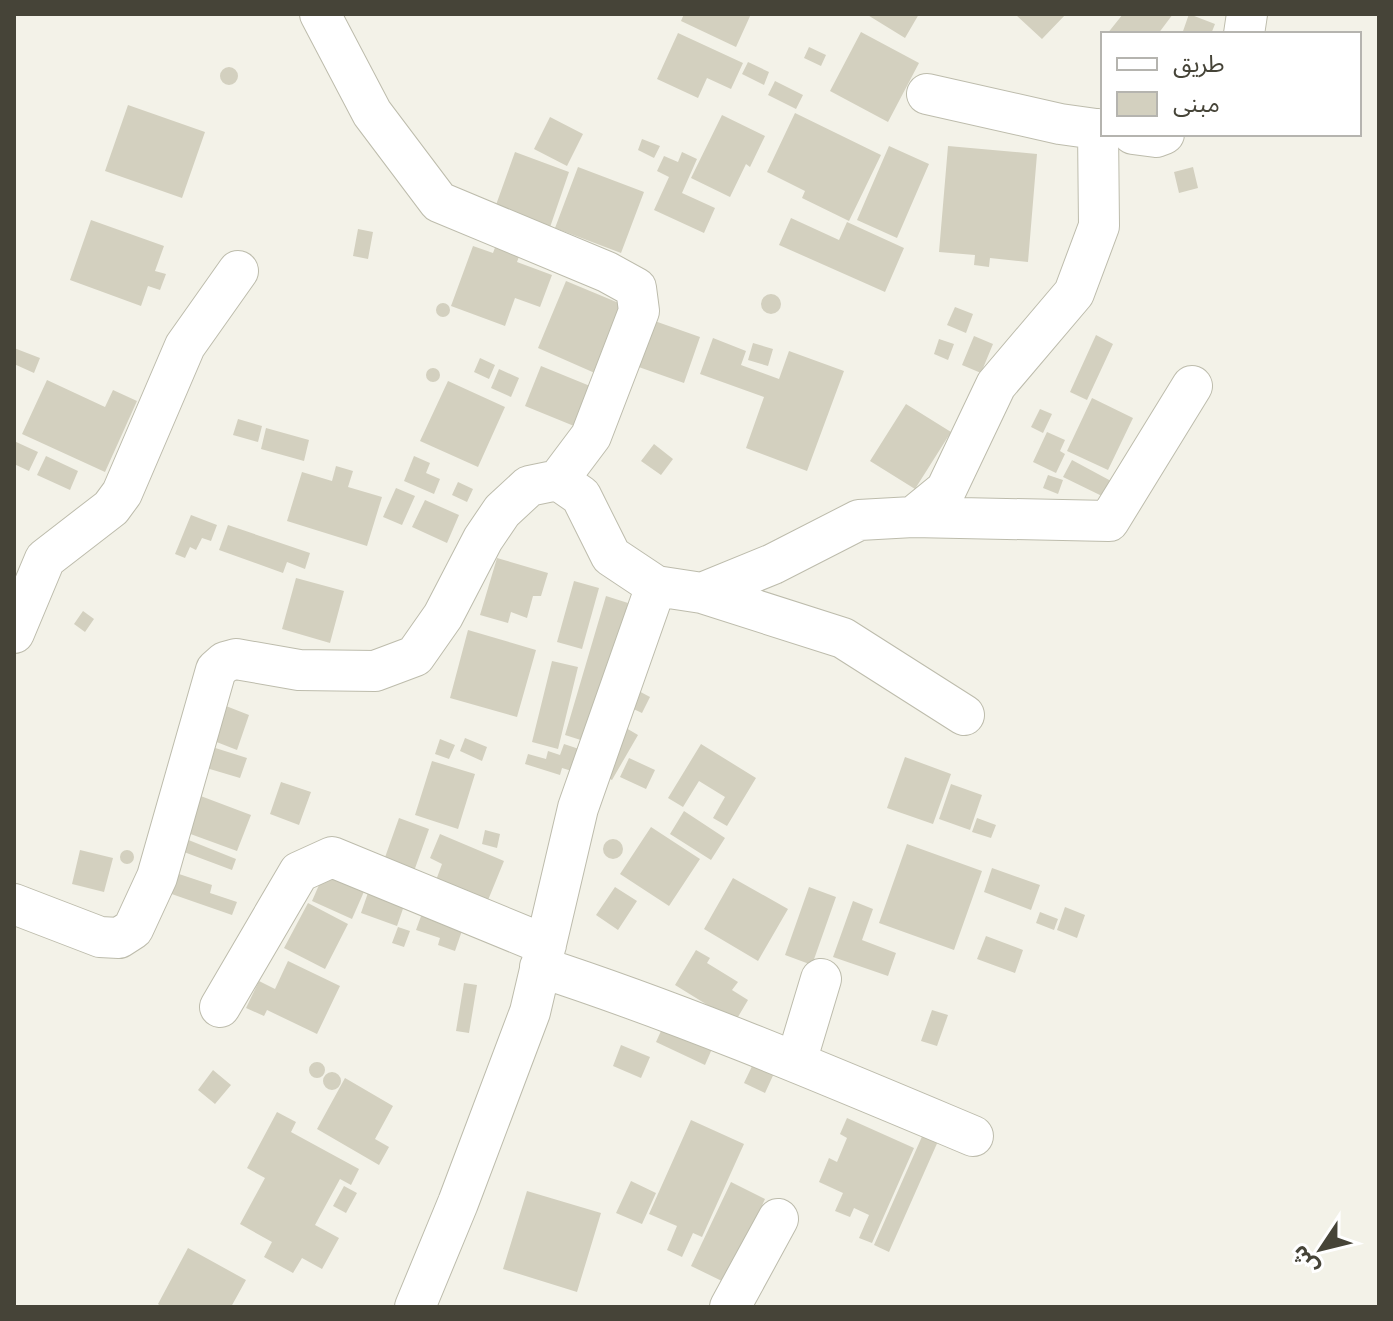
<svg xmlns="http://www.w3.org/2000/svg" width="1393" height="1321" font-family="'Fira Sans Condensed','Noto Sans Arabic',sans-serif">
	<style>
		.building { fill: #d3d0bf }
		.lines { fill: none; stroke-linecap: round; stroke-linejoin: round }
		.minor-casing { stroke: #bdbcac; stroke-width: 42 }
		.minor { stroke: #fff; stroke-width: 40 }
	</style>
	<rect width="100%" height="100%" fill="#f3f2e8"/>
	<path class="building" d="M684,14h67l-15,33 -55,-26z
		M866,14h53l-14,24z
		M1015,14h51l-24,25z
		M1123,14h50l-15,20h-51z
		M1189,14l26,10 -4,10h-29z
		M861,32l58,31 -31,59 -58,-31z
		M678,33l65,30 -12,26 -24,-11 -9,20 -41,-19z
		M809,47l17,8 -5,11 -17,-8z
		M748,62l21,10 -5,13 -22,-11z
		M220 76a9 9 0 1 1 18 0a9 9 0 1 1-18 0Z
		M775,81l28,14 -7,14 -28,-14z
		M128,105l77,27 -23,66 -77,-27z
		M795,113l86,42 -32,66 -47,-23 3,-7 -38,-19z
		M722,115l43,21 -15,31 -4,-3 -16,33 -39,-19z
		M550,117l33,17 -16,32 -33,-17z
		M642,139l18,7 -6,12 -16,-8z
		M889,146l40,18 -32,74 -40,-18z
		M948,146l89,8 -9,108 -38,-4 -1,9 -15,-2 1,-10 -36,-3z
		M515,152l54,20 -22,64 -55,-20z
		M682,152l15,7 -15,34 33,15 -11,25 -50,-23 15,-33 -12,-6 7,-15 14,6z
		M578,167l66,25 -23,61 -66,-25z
		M1193,167l5,21 -19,5 -5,-21z
		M791,218l48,22 8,-18 57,26 -19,44 -106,-47z
		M91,220l73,26 -9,25 11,3 -6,16 -12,-4 -7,20 -71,-26z
		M358,229l15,3 -5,27 -15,-3z
		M497,242l24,9 -4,11 35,13 -12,32 -25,-9 -10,28 -54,-20 22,-60 20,7z
		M566,281l60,25 -29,68 -59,-26z
		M761 304a10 10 0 1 1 20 0a10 10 0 1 1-20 0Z
		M436 310a7 7 0 1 1 14 0a7 7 0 1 1-14 0Z
		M955,307l18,7 -7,19 -19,-8z
		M649,319l51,18 -16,46 -51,-18z
		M1096,335l17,9 -26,56 -17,-8z
		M974,336l19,8 -12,29 -19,-8z
		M713,338l33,13 -5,14 38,14 10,-28 55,20 -37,100 -61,-23 18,-51 -64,-23z
		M939,339l15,5 -6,16 -14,-6z
		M753,343l20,6 -5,17 -20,-6z
		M14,348l26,10 -6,15 -20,-9z
		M480,358l15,7 -6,14 -15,-7z
		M541,366l49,20 -16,40 -49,-20z
		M426 375a7 7 0 1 1 14 0a7 7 0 1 1-14 0Z
		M499,369l20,9 -8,19 -20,-9z
		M47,380l58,27 8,-17 24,11 -32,71 -83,-38z
		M448,381l57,26 -27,60 -58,-26z
		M1092,398l41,20 -25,52 -41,-19z
		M906,404l45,28 -36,57 -45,-28z
		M1040,409l12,5 -9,19 -12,-6z
		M238,419l24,7 -4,16 -25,-7z
		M266,428l43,12 -5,21 -43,-12z
		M1047,432l18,8 -5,11 5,3 -9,19 -23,-11z
		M14,441l24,11 -9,19 -15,-7z
		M654,444l19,15 -12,16 -20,-14z
		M46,456l32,15 -8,19 -33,-15z
		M414,456l16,7 -4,10 14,6 -6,15 -30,-13z
		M1072,460l39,21 -7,16 -41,-20z
		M336,466l17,5 -5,16 34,10 -15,49 -80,-25 15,-49 30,9z
		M1048,475l15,5 -5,14 -15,-6z
		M458,482l15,7 -6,13 -15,-7z
		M396,488l19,8 -13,29 -19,-8z
		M425,500l34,15 -12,28 -35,-16z
		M191,515l26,10 -6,16 -9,-3 -6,12 -6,-3 -5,11 -10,-4z
		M228,525l82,28 -5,16 -18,-7 -4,11 -64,-23z
		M497,558l51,15 -7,23h-8l-6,22 -16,-6 -3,11 -28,-8z
		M296,578l48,13 -14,52 -48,-14z
		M574,581l25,7 -17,61 -25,-7z
		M606,596l22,7 -41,139 -22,-7z
		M83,611l11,8 -9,13 -11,-8z
		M468,630l68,20 -19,67 -67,-19z
		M552,661l26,6 -20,82 -26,-7z
		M635,689l15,8 -8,16 -15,-7z
		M226,706l23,9 -12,35 -23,-9z
		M621,725l17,10 -26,45 -17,-9z
		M465,738l22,9 -5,14 -22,-10z
		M440,739l15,6 -6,14 -14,-5z
		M564,744l18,6 -7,22 -13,-4 -2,7 -35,-11 3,-10 18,5 2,-8 12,4z
		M701,744l55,34 -29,48 -14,-8 12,-21 -26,-16 -16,26 -15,-9z
		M209,746l38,12 -7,20 -37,-11z
		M905,757l46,17 -18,50 -46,-16z
		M629,758l26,12 -9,19 -26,-12z
		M432,761l43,13 -17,55 -43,-14z
		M281,782l30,10 -12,33 -29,-11z
		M951,784l31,11 -12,35 -31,-11z
		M198,795l53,20 -14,36 -52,-19z
		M684,811l41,27 -14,22 -41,-26z
		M399,818l30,11 -16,45 -30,-11z
		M977,818l19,7 -5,13 -19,-6z
		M651,827l49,32 -31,47 -49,-32z
		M485,830l15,4 -3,14 -15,-4z
		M440,834l64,27 -18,44 -51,-22 7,-19 -12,-6z
		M181,837l55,22 -4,11 -56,-21z
		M603 849a10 10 0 1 1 20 0a10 10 0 1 1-20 0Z
		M907,844l75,27 -28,79 -75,-27z
		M120 857a7 7 0 1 1 14 0a7 7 0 1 1-14 0Z
		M80,850l33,8 -9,34 -32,-8z
		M992,868l48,17 -9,25 -47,-18z
		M326,869l40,18 -14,32 -40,-18z
		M179,874l33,11 -2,8 27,9 -5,13 -69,-24 14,-11z
		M733,878l55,31 -30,52 -54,-32z
		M370,887l36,13 -9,26 -36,-13z
		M615,887l22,14 -19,29 -22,-15z
		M809,887l27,10 -24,68 -27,-10z
		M853,901l20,8 -11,31 34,13 -8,23 -55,-19z
		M308,903l40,21 -23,45 -41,-21z
		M1065,907l20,8 -8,23 -20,-8z
		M424,908l41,14 -10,29 -17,-6 2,-7 -24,-8z
		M1040,912l18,7 -4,11 -18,-7z
		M398,927l12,4 -6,16 -12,-4z
		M986,936l37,14 -8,23 -38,-14z
		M696,950l14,8 -3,5 31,19 -6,8 16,10 -13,22 -60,-37z
		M288,961l52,25 -23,48 -50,-24 -3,6 -18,-8 13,-27 16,8z
		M464,983l13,2 -8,48 -13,-2z
		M932,1010l16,5 -11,31 -16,-5z
		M666,1020l49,22 -10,23 -49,-23z
		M621,1045l29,12 -9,21 -28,-12z
		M755,1060l21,9 -11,24 -21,-10z
		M309 1070a8 8 0 1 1 16 0a8 8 0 1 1-16 0Z
		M213,1070l18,15 -16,19 -17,-14z
		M323 1081a9 9 0 1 1 18 0a9 9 0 1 1-18 0Z
		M345,1078l48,28 -18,33 14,8 -10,18 -62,-36z
		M277,1112l19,10 -5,10 68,37 -8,16 -11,-6 -25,46 24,13 -17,31 -20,-11 -9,15 -29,-16 8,-15 -32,-18 25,-46 -18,-10z
		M847,1118l67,30 -42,95 -13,-5 10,-23 -15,-7 -4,9 -15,-6 8,-18 -24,-11 10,-24 8,4 10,-24 -7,-4z
		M691,1120l53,24 -42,93 -9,-4 -11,24 -15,-7 10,-24 -28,-12z
		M924,1132l15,7 -50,113 -15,-7z
		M631,1181l25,12 -14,31 -26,-11z
		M731,1182l34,17 -39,84 -35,-17z
		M344,1186l13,7 -11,20 -13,-7z
		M527,1191l74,22 -24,79 -74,-23z
		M188,1248l58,32 -15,27h-69l-4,-3z"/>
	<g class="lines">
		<g class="minor-casing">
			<path id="minor" d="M320,14l52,99 67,89 168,70 29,16 3,23 -48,125 -33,44
				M1244,34l3,-20
				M927,94l133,30 43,6
				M1133,134l23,3 8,-3
				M913,517l196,4 83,-135
				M656,586l46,7 71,-29 86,-44 54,-3 33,-27 50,-105 78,-92 25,-67 -1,-97
				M702,593l141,45 121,77
				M14,633l31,-74 66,-51 11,-15 63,-147 53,-75
				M14,904l86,33 19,1 14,-9 24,-52 59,-207 9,-8 11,-3 63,11 76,1 40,-15 28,-40 40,-77 19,-28 27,-25 29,-6 23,16 30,60 45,30 -78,222 -48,204 -72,191 -43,104
				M540,967c147,48 290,109 433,169
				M220,1007l79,-135 33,-15 214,88
				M796,1062l25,-83
				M730,1307l48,-88"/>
		</g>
		<use href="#minor" class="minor"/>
	</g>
	<rect width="1393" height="1321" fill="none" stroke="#464438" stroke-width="32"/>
	<rect x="1101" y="32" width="260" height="104" fill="#ffffff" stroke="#b5b4af" stroke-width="2"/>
	<rect x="1117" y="58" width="40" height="12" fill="#ffffff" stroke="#b5b4af" stroke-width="2"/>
	<text x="1173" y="72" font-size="24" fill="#464438">طريق</text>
	<rect x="1117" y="92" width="40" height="24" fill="#d3d0bf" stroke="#b5b4af" stroke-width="2"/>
	<text x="1173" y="112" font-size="24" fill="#464438">مبنى</text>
	<g transform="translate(1321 1249) rotate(235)" stroke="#ffffff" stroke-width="6" paint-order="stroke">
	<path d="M0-6L14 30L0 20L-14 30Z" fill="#464438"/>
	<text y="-12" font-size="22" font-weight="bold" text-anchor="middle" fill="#464438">ش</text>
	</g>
</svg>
